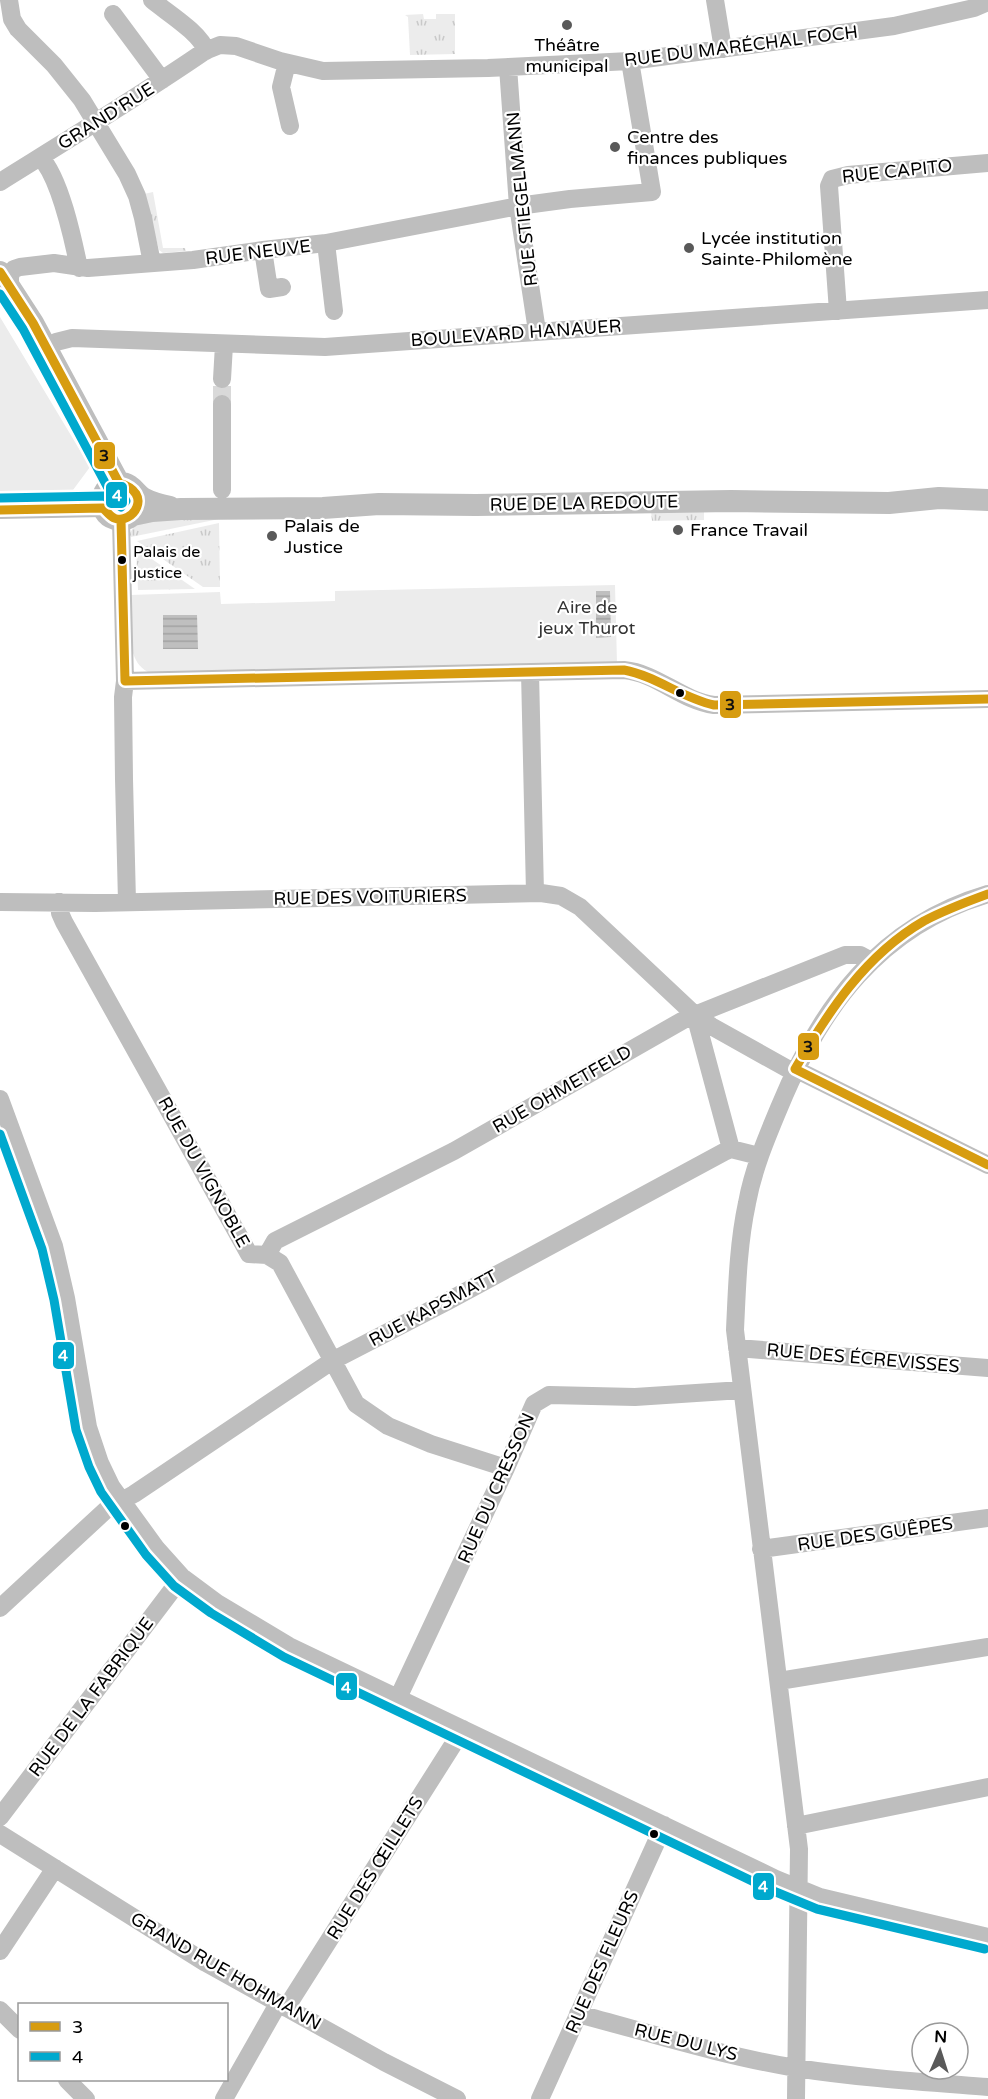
<svg xmlns="http://www.w3.org/2000/svg" width="988" height="2099" font-family="'Varela Round',sans-serif">
	<style>
		.grass { fill: url(#grass-tufts) }
		.park { fill: #ececec }
		.water { fill: url(#water-rules) }
		.lines { fill: none; stroke-linecap: round; stroke-linejoin: round }
		.minor-tunnel { stroke: #d9d9d9; stroke-width: 18; stroke-dasharray: 18 9; stroke-linecap: butt }
		.minor { stroke: #bebebe; stroke-width: 18 }
		.major { stroke: #bebebe; stroke-width: 22 }
		.bus-1-casing { stroke: #fff; stroke-width: 14 }
		.bus-2-casing { stroke: #fff; stroke-width: 14 }
		.bus-1 { stroke: #d79c10; stroke-width: 9 }
		.bus-2 { stroke: #00a9ce; stroke-width: 9 }
		.poi-dot { fill: #595959; stroke: #fff; stroke-width: 2 }
		.bus-dot { fill: #000; stroke: #fff; stroke-width: 2 }
		.labels { text-anchor: middle; stroke-width: 4.5; stroke-linejoin: round; paint-order: stroke }
		.bus-label { font-size: 16px; fill: #000; stroke: #fff; text-anchor: start }
		.poi-label { font-size: 18px; fill: #000; stroke: #fff; text-anchor: start }
		.street-label { font-size: 18px; fill: #000; stroke: #fff }
		.park-label { font-size: 18px; fill: #333; stroke: #fff }
		.line-badge { stroke: #fff; stroke-width: 2 }
		.badge-label { font-size: 16px; text-anchor: middle; font-weight: bold; fill: #fff }
		.pale-badge-label { font-size: 16px; text-anchor: middle; font-weight: bold; fill: #111 }
	</style>
	<defs>
		<pattern id="grass-tufts" width="24" height="20" patternUnits="userSpaceOnUse" patternTransform="scale(1.5)"><rect width="24" height="20" fill="#ececec"/><path d="M3 7l-1-3M5 7V3M7 7l1-3M15 17l-1-3M17 17v-4M19 17l1-3" fill="none" stroke="#c9c9c9"/></pattern>
		<pattern id="water-rules" width="6" height="5" patternUnits="userSpaceOnUse" patternTransform="scale(1.5)"><rect width="6" height="5" fill="#bfbfbf"/><path d="M0 2.5h6" fill="none" stroke="#a2a2a2"/></pattern>
	</defs>
	<rect width="100%" height="100%" fill="#fff"/>
	<path class="grass" d="M423,14l1,5h12v-5h19v40l-45,1 -2,-38 -3,-2z
		M153,192l10,56h22l1,3 -23,2 -4,-3 -15,-56z
		M651,511h53v9l-52,1z
		M144,518l75,1 -88,18 -2,-3 7,-10z
		M219,523l1,64h-17l-66,-46z
		M136,548l59,41 -57,1z"/>
	<path class="park" d="M0,317l90,150 -17,23 -73,1z
		M615,585l2,79 -466,9c-28,-10 -20,-54 -21,-78l90,-3 1,12 114,-3v-10z"/>
	<path class="water" d="M596,591h14l1,46 -15,1z
		M163,615h34l1,34h-35z"/>
	<g class="lines">
		<path class="minor-tunnel" d="M222,404v-25"/>
		<path class="minor" d="M9,0l3,19 6,10 36,36 28,35 45,74 10,22 6,22 9,45
			M152,0c14,12 49,33 54,51
			M715,0l8,49
			M113,14l49,66
			M287,63l-6,24 9,39
			M508,67l10,139 19,125
			M40,157c20,20 33,82 39,111
			M0,182c69,-43 138,-85 205,-131l15,-6 16,1 44,15 43,10 165,-3 142,-7 264,-35 80,-18 14,-6
			M326,243l8,68
			M263,250l6,39 13,-2
			M10,286v-11l4,-6 6,-2 34,-4 34,5 105,-8 70,-10 63,-7 192,-37 52,-7 82,-7 -22,-131
			M838,311l-9,-125 3,-7 16,-4 140,-12
			M46,348l10,-6 16,-4 253,9 663,-47
			M222,379l2,-34
			M222,404v86
			M0,510l103,-2
			M121,520l4,161 -2,16 1,82 3,123
			M530,672l5,221
			M125,681l499,-11c33,3 58,31 90,35l274,-6
			M0,902l95,1 446,-10 20,3 19,11 115,108 16,11 77,43h7l193,96
			M59,902l1,11 4,9 185,332 18,1 13,8 76,141 32,22 43,18 75,24
			M695,1015l36,134
			M0,1099l54,147 12,52 22,129 12,36 11,23 45,62 26,29 35,26 72,43 487,233 44,18 168,40
			M267,1255l8,-14 179,-90 233,-133 158,-63h15l11,6
			M737,1348l251,20
			M761,1549l227,-31
			M0,1608l107,-99 27,-15 198,-133 116,-60 276,-149 7,-3 28,7
			M779,1681l209,-34
			M398,1698l108,-230 28,-64 15,-9 86,2 107,-7
			M0,1817l182,-240
			M796,1826l192,-39
			M0,1834l206,129 178,99 73,37
			M0,1951l55,-83
			M286,2008l177,-279
			M0,2010l20,20
			M578,2014c72,19 145,42 218,54 64,10 128,14 192,19
			M67,2080l19,19
			M224,2099l54,-95
			M540,2099l124,-274
			M796,2099l3,-250 -64,-519c2,-42 3,-85 12,-127 6,-33 19,-64 32,-95 41,-100 100,-182 209,-214"/>
		<path class="major" d="M0,272l33,51 86,160
			M137,493c3,14 -5,31 -22,26 -20,-6 -15,-36 5,-36 12,0 15,10 23,15 9,5 18,7 27,9
			M133,515l19,-4 29,-2 142,-1 56,-4 97,1 255,-4 158,2 50,-5 49,2"/>
		<g class="bus-1-casing">
			<path id="bus-1" d="M0,272l33,51 86,160c36,10 13,43 -5,35 -4,-2 -8,-7 -11,-10l-103,2
				M121,520l4,161 499,-11c32,6 58,28 90,35l274,-6
				M988,894c-22,8 -43,16 -64,27 -59,34 -96,91 -129,148l193,96"/>
		</g>
		<g class="bus-2-casing">
			<path id="bus-2" d="M0,294l23,35 86,161 4,4 11,3 2,4 -5,6 -17,-11 -104,2
				M0,1134l42,115 12,51 22,130 13,37 12,25 45,63 28,31 37,27 73,44 487,233 46,19 168,40"/>
		</g>
		<use href="#bus-1" class="bus-1"/>
		<use href="#bus-2" class="bus-2"/>
	</g>
	<g class="poi-dot">
		<circle cx="567" cy="25" r="6"/>
		<circle cx="615" cy="147" r="6"/>
		<circle cx="689" cy="248" r="6"/>
		<circle cx="678" cy="530" r="6"/>
		<circle cx="272" cy="536" r="6"/>
	</g>
	<g class="bus-dot">
		<circle cx="122" cy="560" r="5"/>
		<circle cx="680" cy="693" r="5"/>
		<circle cx="125" cy="1526" r="5"/>
		<circle cx="654" cy="1834" r="5"/>
	</g>
	<g class="labels">
		<g class="bus-label">
			<text x="133" y="557">Palais de<tspan x="133" dy="21">justice</tspan></text>
		</g>
		<g class="poi-label">
			<text x="567" y="51" text-anchor="middle">Théâtre<tspan x="567" dy="21">municipal</tspan></text>
			<text x="627" y="143">Centre des<tspan x="627" dy="21">finances publiques</tspan></text>
			<text x="701" y="244">Lycée institution<tspan x="701" dy="21">Sainte-Philomène</tspan></text>
			<text x="284" y="532">Palais de<tspan x="284" dy="21">Justice</tspan></text>
			<text x="690" y="536">France Travail</text>
		</g>
		<g class="street-label">
			<text transform="translate(741 46) rotate(-7)" y="6">RUE DU MARÉCHAL FOCH</text>
			<text transform="translate(106 116) rotate(-32)" y="6">GRAND'RUE</text>
			<text transform="translate(897 171) rotate(-6)" y="6">RUE CAPITO</text>
			<text transform="translate(522 199) rotate(-96)" y="6">RUE STIEGELMANN</text>
			<text transform="translate(258 252) rotate(-7)" y="6">RUE NEUVE</text>
			<text transform="translate(516 333) rotate(-4)" y="6">BOULEVARD HANAUER</text>
			<text transform="translate(584 503) rotate(-1)" y="6">RUE DE LA REDOUTE</text>
			<text transform="translate(370 897) rotate(-1)" y="6">RUE DES VOITURIERS</text>
			<text transform="translate(562 1089) rotate(-30)" y="6">RUE OHMETFELD</text>
			<text transform="translate(204 1172) rotate(61)" y="6">RUE DU VIGNOBLE</text>
			<text transform="translate(433 1308) rotate(-28)" y="6">RUE KAPSMATT</text>
			<text transform="translate(863 1358) rotate(5)" y="6">RUE DES ÉCREVISSES</text>
			<text transform="translate(496 1488) rotate(-66)" y="6">RUE DU CRESSON</text>
			<text transform="translate(875 1534) rotate(-8)" y="6">RUE DES GUÊPES</text>
			<text transform="translate(91 1697) rotate(-53)" y="6">RUE DE LA FABRIQUE</text>
			<text transform="translate(375 1868) rotate(-58)" y="6">RUE DES ŒILLETS</text>
			<text transform="translate(602 1962) rotate(-66)" y="6">RUE DES FLEURS</text>
			<text transform="translate(226 1971) rotate(30)" y="6">GRAND RUE HOHMANN</text>
			<text transform="translate(686 2042) rotate(14)" y="6">RUE DU LYS</text>
		</g>
		<g class="park-label">
			<text x="587" y="613">Aire de<tspan x="587" dy="21">jeux Thurot</tspan></text>
		</g>
	</g>
	<g class="line-badge">
		<rect x="93" y="441" width="23" height="29" rx="6" fill="#d79c10"/>
		<rect x="105" y="481" width="23" height="28" rx="6" fill="#00a9ce"/>
		<rect x="719" y="690" width="23" height="29" rx="6" fill="#d79c10"/>
		<rect x="797" y="1032" width="23" height="29" rx="6" fill="#d79c10"/>
		<rect x="52" y="1341" width="23" height="29" rx="6" fill="#00a9ce"/>
		<rect x="335" y="1672" width="23" height="29" rx="6" fill="#00a9ce"/>
		<rect x="752" y="1872" width="23" height="29" rx="6" fill="#00a9ce"/>
	</g>
	<g class="badge-label">
		<text x="117" y="501">4</text>
		<text x="63" y="1361">4</text>
		<text x="346" y="1693">4</text>
		<text x="763" y="1892">4</text>
	</g>
	<g class="pale-badge-label">
		<text x="104" y="461">3</text>
		<text x="730" y="710">3</text>
		<text x="808" y="1052">3</text>
	</g>
	<rect x="18" y="2003" width="210" height="78" fill="#ffffff" stroke="#999999" stroke-width="1.5"/>
	<rect x="30" y="2022" width="30" height="9" fill="#d79c10" stroke="#999999" stroke-width="1.5"/>
	<text x="72" y="2033" font-size="18" fill="#000000">3</text>
	<rect x="30" y="2052" width="30" height="9" fill="#00a9ce" stroke="#999999" stroke-width="1.5"/>
	<text x="72" y="2063" font-size="18" fill="#000000">4</text>
	<g transform="translate(940 2051) rotate(3)"><circle r="28" fill="#ffffff" stroke="#999999" stroke-width="1.5"/>
	<path d="M0-4.5L10 22L0 15L-10 22Z" fill="#595959"/>
	<text y="-9" font-size="16" font-weight="bold" text-anchor="middle" fill="#000000">N</text>
	</g>
</svg>
